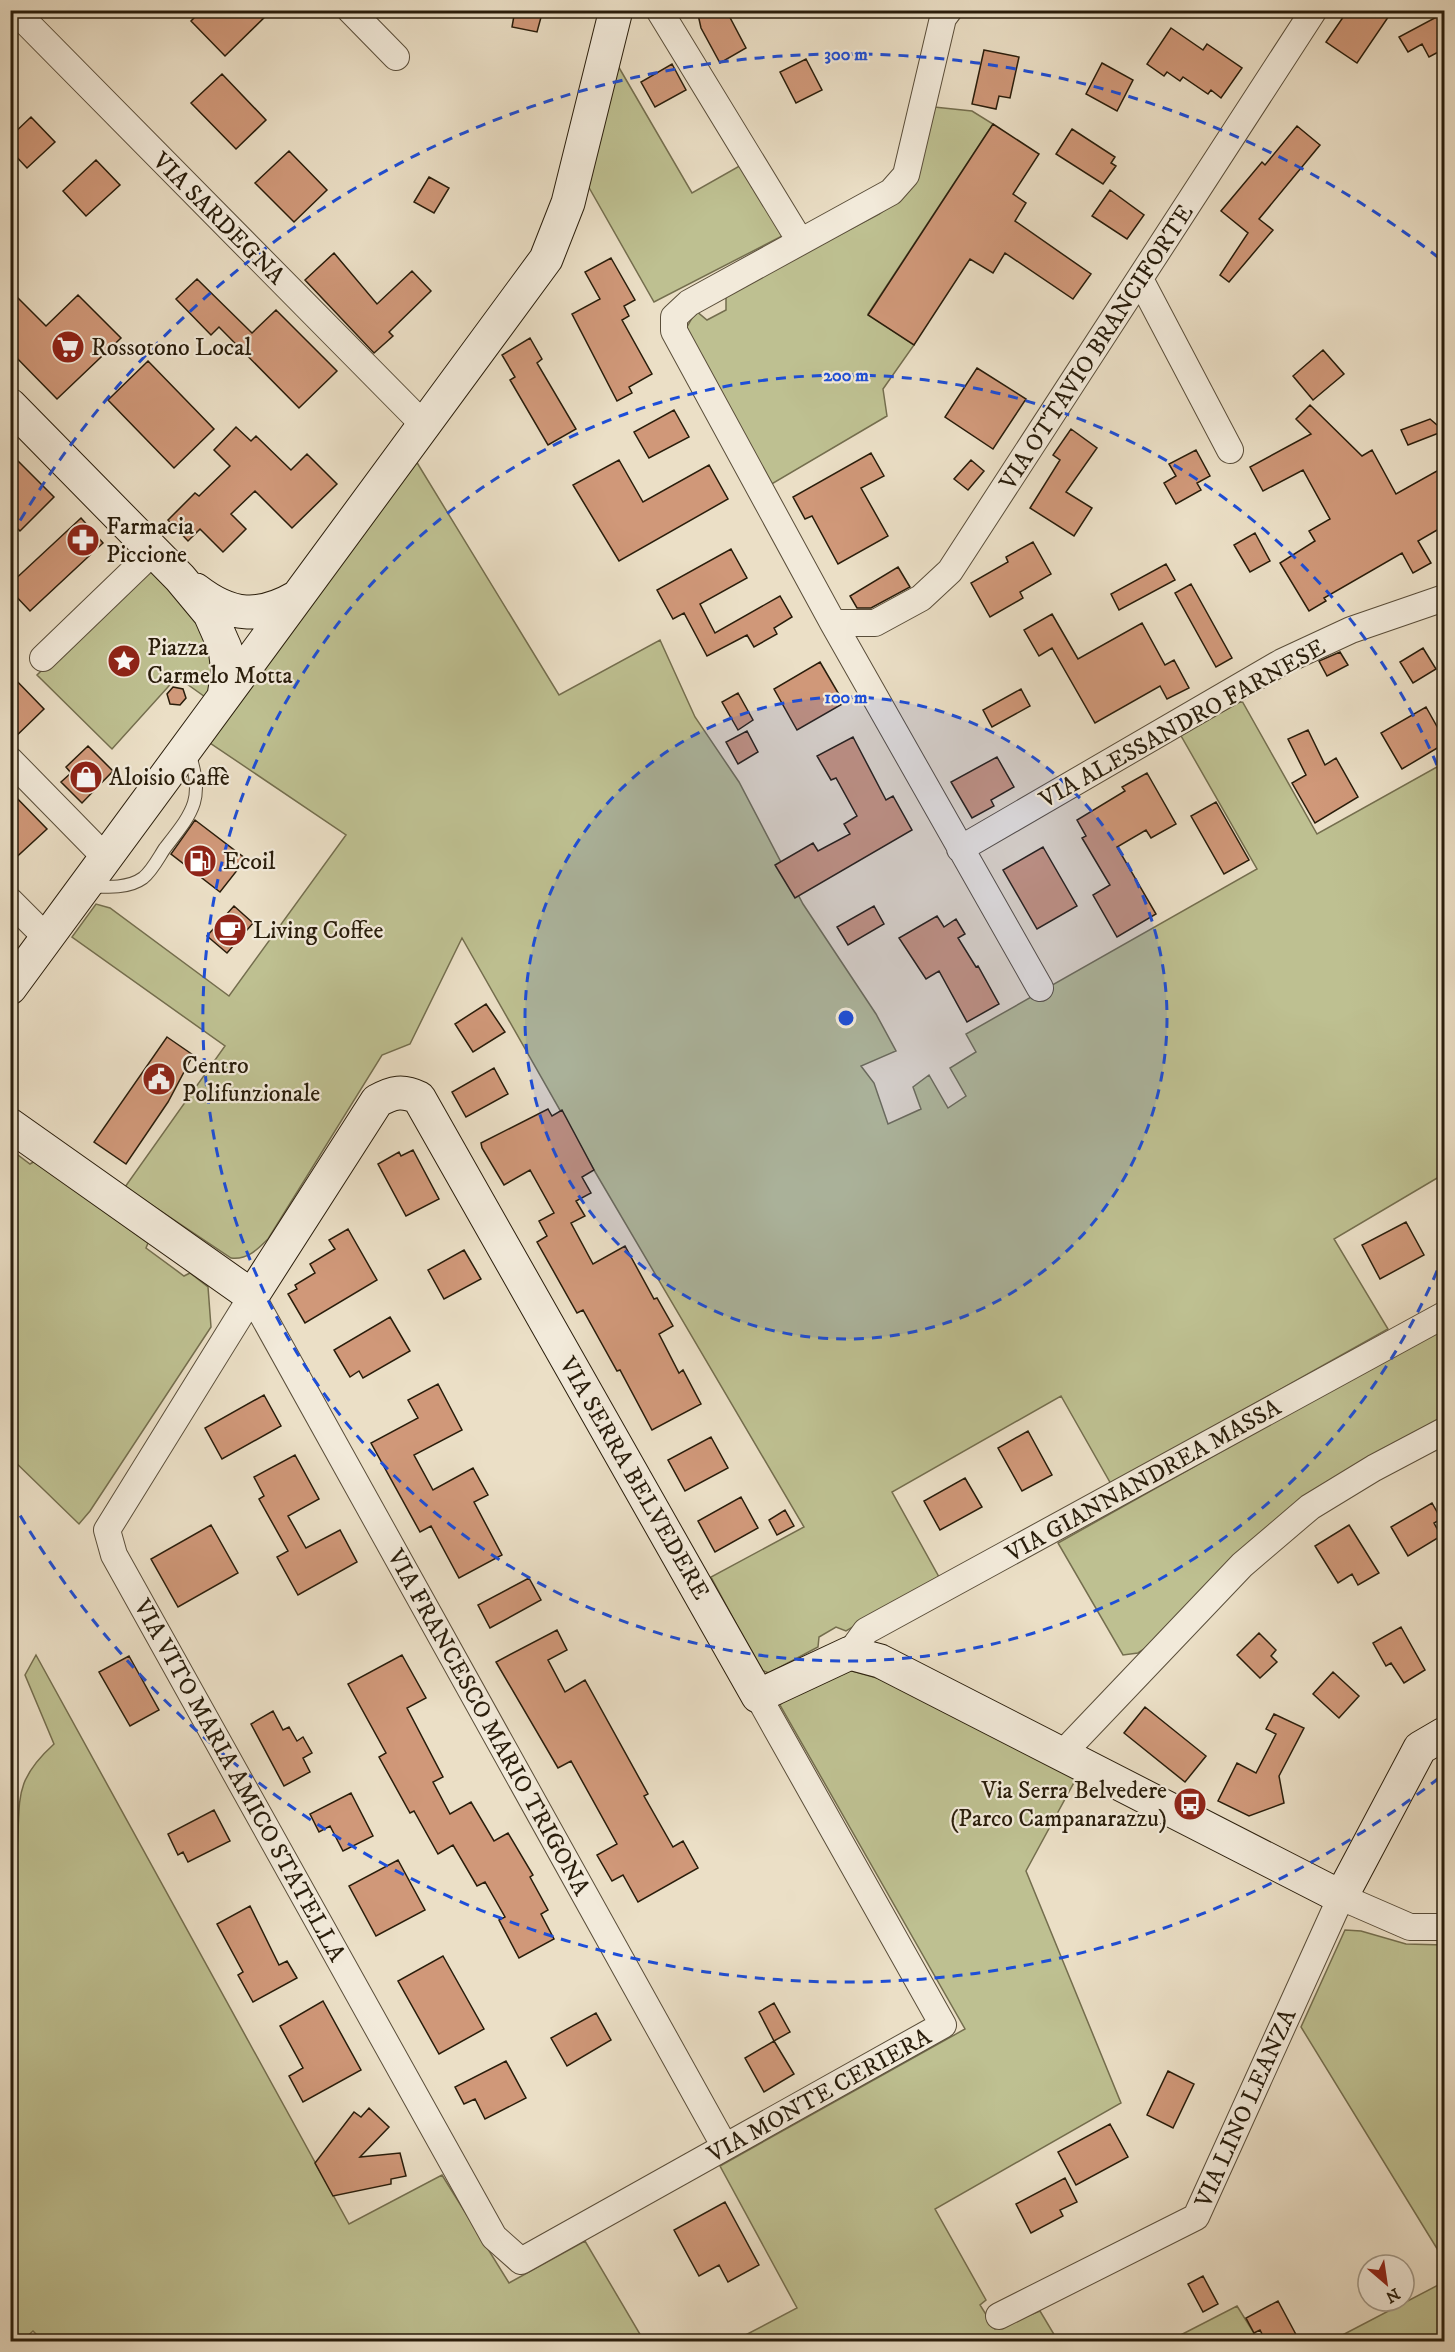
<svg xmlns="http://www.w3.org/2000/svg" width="1455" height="2352" font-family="'IM FELL DW Pica',serif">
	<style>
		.green { fill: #bec091; stroke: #746e4e; stroke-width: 1.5 }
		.building { fill: #d09879; stroke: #291d0b; stroke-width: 1.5 }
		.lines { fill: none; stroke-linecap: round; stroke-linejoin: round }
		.lane-casing { stroke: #5a4e3a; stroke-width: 14 }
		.street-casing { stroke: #5a4e3a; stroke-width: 28 }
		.secondary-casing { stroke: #291d0b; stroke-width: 35 }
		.lane { stroke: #f2eada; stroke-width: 12 }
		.street { stroke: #f2eada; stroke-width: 26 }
		.secondary { stroke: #f2eada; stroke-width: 33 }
		.ring { fill: none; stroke: #1d4ed8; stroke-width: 3; stroke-dasharray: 10 8 }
		.labels { text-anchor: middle; stroke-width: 4.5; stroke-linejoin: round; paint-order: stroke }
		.street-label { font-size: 24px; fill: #291d0b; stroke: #f2eada }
		.poi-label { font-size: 24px; fill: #291d0b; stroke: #f2eada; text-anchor: start }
		.centre { fill: #1d4ed8; stroke: #f2eada; stroke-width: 3 }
		.ring-label { font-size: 18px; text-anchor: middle; font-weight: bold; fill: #1d4ed8; stroke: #f2eada; stroke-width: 4.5; stroke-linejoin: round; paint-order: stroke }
	</style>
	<rect width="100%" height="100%" fill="#ebdfc6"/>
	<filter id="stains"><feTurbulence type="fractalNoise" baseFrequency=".00333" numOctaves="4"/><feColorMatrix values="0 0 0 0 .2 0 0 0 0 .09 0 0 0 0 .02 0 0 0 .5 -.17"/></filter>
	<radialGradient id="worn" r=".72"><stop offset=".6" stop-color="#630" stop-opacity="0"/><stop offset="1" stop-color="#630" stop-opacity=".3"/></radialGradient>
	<path class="green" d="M614,59l78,134 51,-29 43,70 -132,68 -71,-125z
		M934,107l38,4 21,13 -125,190 46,31 -31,44 4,27 -117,69 -80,-146 -3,-12 9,-16 11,9 19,-10v-15l153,-81 22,-16z
		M416,461l143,234 101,-55 35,77 44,65 64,122 73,110 20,37 -35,15 13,17 14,41 33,-15 -8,-22 16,-12 19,33 18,-12 -16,-28 26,-16 -10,-18 291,-165 -77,-135 62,-33 75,133 127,-71v411l-110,65 54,90 -277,155 -50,-88 -169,96 47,85 -93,54 -10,-4 -17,10 -1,10 -49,26 -8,-3 -50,-93 93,-50 -210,-357 -132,-232 -52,106 -28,11 -114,184c-11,11 -21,21 -37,19l-106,-71 100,-141 -153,-109 24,-33 14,4 119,88 117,-161 -136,-92z
		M147,567l45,47 22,46 -6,39 -31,-22 -65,72 -75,-74z
		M10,1149l20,15 5,-3 113,82 -2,5 38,28 6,-3 18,14 3,40 -121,184 -11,13 -68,-66z
		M1444,1327v94l-74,41 -209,176 -23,15 -15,2 -65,-112z
		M36,1655l313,569 93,-49 67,108 76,-42 59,100 -600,1 -11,-11 -11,10 -11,1 -1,-436c3,-18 6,-37 7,-56 4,-50 -5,-68 37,-106l-29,-69z
		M835,1671h17l32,9 193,97 -51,94 95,232 -186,106 51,91 -6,5 15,24 45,-18 18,30h-324l63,-33 -77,-142 245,-137 -185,-324 13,-14z
		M1345,1930l16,1 45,13 38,1v315l-143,-233z
		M1444,2282v59h-113z
		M1237,2306l22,35 -92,1z"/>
	<path class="building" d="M202,10h70l-47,46 -34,-35z
		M515,10h28l-6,22 -25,-5z
		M697,10h29l20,38 -26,15 -19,-35z
		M1348,10h45l-36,53 -31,-21z
		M1444,13v36l-15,8 -7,-13 -14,8 -9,-15z
		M1171,28l32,22 4,-6 35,24 -21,30 -10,-8 -3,4 -25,-17 -3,4 -13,-9 -3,4 -17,-12z
		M984,50l35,7 -9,41 -11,-2 -3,13 -24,-5z
		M806,59l16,31 -26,13 -16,-31z
		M1102,63l31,17 -16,31 -31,-17z
		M672,64l14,26 -31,17 -14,-25z
		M222,74l44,46 -30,29 -45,-46z
		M31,117l24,25 -28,26 -17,-18v-13z
		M993,124l46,30 -26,40 13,9 -11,18 76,53 -18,25 -68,-46 -12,20 -23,-14 -56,86 -46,-30z
		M1297,126l23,19 -61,74 14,11 -44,52 -9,-7 28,-42 -27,-22 41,-49 3,3z
		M1072,129l43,28 -4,6 5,3 -13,18 -47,-30z
		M289,151l38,39 -33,32 -39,-39z
		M96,160l24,25 -34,31 -23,-25z
		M429,177l20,11 -15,25 -20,-11z
		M1110,190l34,25 -17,24 -35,-23z
		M334,253l43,51 35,-33 19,20 -42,41 4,4 -19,17 -69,-73z
		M611,258l24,42 -11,6 5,10 -7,4 30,54 -23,13 3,6 -15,8 -45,-87 28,-15 -15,-27z
		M197,279l55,54 24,-23 61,61 -38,37 -80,-81 -8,8 -35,-36z
		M10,290l36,36 32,-31 43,43 -64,61 -47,-48z
		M530,338l12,21 -5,4 39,66 -28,16 -38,-65 5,-3 -13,-22z
		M1323,350l21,24 -31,26 -20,-24z
		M148,361l66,68 -40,39 -66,-68z
		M977,368l49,31 -33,50 -48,-32z
		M1310,405l52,51 10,-6 24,44 48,-27v59l-26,15 13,22 -18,10 -11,-20 -78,45 2,3 -17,10 -29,-48 35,-22 -6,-10 21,-12 -27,-49 -40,21 -13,-24 61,-33 -15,-15z
		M674,410l15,27 -40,21 -15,-26z
		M1430,419l14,12 -36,14 -7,-15z
		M236,427l15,14 5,-5 35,34 16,-16 30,30 -45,44 -37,-37 -24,23 15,15 -23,23 -23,-23 -12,12 -20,-21 27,-27 4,3 31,-30 -16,-16z
		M1071,429l26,19 -31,44 26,16 -18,28 -44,-28 30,-48 -7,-5z
		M1196,450l14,26 -13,7 4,7 -25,14 -12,-21 12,-7 -7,-12z
		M10,453l44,44 -34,34 -10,-10z
		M871,453l13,23 -23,12 27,48 -50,28 -26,-48 -7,3 -12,-22z
		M619,460l24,42 66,-37 19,34 -109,62 -46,-76z
		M971,460l13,11 -16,19 -14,-11z
		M81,518l22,25 -73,68 -20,-21v-6z
		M1255,533l15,28 -20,11 -16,-27z
		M1033,542l18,32 -31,18 3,6 -33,19 -19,-34 37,-21 -2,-5z
		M731,549l16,29 -47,26 15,29 65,-37 12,21 -18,11 3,6 -23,13 -7,-12 -40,21 -23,-43 -11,6 -16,-29z
		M1166,564l9,16 -56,30 -8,-16z
		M898,567l12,20 -39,21h-14l-7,-12z
		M1191,584l41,74 -16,9 -41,-74z
		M1052,614l26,45 64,-36 23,42 9,-5 15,28 -22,11 -7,-13 -65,37 -43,-75 -13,8 -15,-26z
		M1423,648l13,21 -23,14 -13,-21z
		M1340,652l8,13 -21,11 -8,-15z
		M820,662l24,41 -47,27 -23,-41z
		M10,674l34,35 -34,33z
		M173,687l10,2 3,9 -6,7 -10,-1 -3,-10z
		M1021,689l9,17 -38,21 -9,-17z
		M738,693l15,27 -15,10 -16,-28z
		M1426,707l18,32v5l-42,25 -21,-36z
		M1308,730l17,35 11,-7 22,39 -43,26 -23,-40 14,-8 -18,-36z
		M747,731l11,21 -20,12 -12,-22z
		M853,737l33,63 7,-4 19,34 -117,68 -20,-33 38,-22 5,8 32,-17 -6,-10 13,-8 -21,-38 -5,2 -14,-24z
		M88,746l25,25 -31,32 -21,-21 10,-9 -5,-6z
		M997,757l17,30 -23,13 3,6 -22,12 -21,-36z
		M1147,773l29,51 -25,14 -5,-8 -29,17 39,67 -39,23 -24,-42 17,-10 -28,-47 4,-2 -9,-16 48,-29 -3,-4z
		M10,791l37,38 -37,34z
		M1216,802l33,58 -25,14 -33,-58z
		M195,820l51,39 -26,33 -49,-38z
		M1043,847l34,59 -40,23 -34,-59z
		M234,906l19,17 -26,30 -20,-17z
		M874,906l10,18 -36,21 -11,-18z
		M937,916l7,11 12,-8 9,15 -7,4 18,29 2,-1 21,38 -32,18 -28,-51 -13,8 -27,-41z
		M486,1004l19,28 -32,20 -18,-28z
		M167,1037l26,18 -25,47 -42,62 -32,-22z
		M494,1068l14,26 -42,23 -14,-25z
		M548,1109l4,7 10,-6 32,60 -12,7 9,16 -15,8 9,15 -14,7 22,41 32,-18 29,53 3,-1 16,28 -14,8 20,39 4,-3 18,34 -49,26 -32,-60 -3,1 -34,-61 -6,3 -40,-71 10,-6 -8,-15 15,-8 -24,-43 -26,15 -22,-37 -1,-5z
		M413,1150l26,49 -33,17 -28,-52 21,-12 2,4z
		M1406,1222l18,33 -44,24 -18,-34z
		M348,1229l29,51 -72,43 -17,-29 9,-5 -2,-4 20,-12 -5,-9 25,-15 -6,-9z
		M464,1250l17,29 -37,20 -16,-29z
		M390,1317l20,34 -47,27 -4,-7 -9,6 -16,-27z
		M438,1384l24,46 -48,25 19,35 40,-22 15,27 -14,7 28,53 -43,23 -28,-52 -11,6 -49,-89 47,-25 -10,-18z
		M264,1395l17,31 -59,33 -17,-31z
		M1028,1431l24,44 -30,16 -24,-43z
		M711,1437l17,31 -43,23 -17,-31z
		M295,1455l24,44 -31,17 18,32 34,-18 17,32 -59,33 -21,-38 11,-6 -29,-52 5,-3 -10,-19z
		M965,1478l17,29 -42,23 -16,-29z
		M741,1497l17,31 -43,24 -17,-31z
		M1432,1503l9,16 -7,4 7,13 -33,20 -17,-29z
		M785,1510l9,16 -17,9 -8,-15z
		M211,1525l27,48 -60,34 -27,-48z
		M1349,1525l30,48 -21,12 -6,-11 -14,9 -23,-37z
		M529,1578l12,22 -51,28 -12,-23z
		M1401,1627l24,43 -21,13 -13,-20 -5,3 -13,-23z
		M557,1630l10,20 -19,10 17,32 20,-12 63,114 -4,2 29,51 10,-6 15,27 -60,34 -15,-27 -11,6 -15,-26 20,-11 -46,-83 -13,7 -62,-106z
		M1259,1633l17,17 -5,6 6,6 -17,16 -23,-23z
		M402,1655l24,43 -19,10 36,69 -10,5 17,32 21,-12 23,39 14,-8 25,42 -3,2 18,33 -7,4 13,25 -35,19 -20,-38 6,-3 -20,-35 -8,4 -24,-41 -15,9 -24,-43 -4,2 -31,-56 7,-4 -38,-69z
		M129,1656l30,54 -29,16 -31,-54z
		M1333,1672l26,24 -20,22 -26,-24z
		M1145,1707l61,49 -21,26 -61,-49z
		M273,1711l10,19 6,-3 8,14 6,-4 9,16 -9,5 7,14 -26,14 -33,-62z
		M1274,1714l30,14 -25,48 5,27 -35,13 -31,-15 19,-38 19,10 20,-39 -10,-5z
		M351,1793l22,43 -30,15 -13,-25 -11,6 -9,-18z
		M214,1810l16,31 -42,21 -5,-10 -5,3 -10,-21z
		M398,1860l27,50 -49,26 -27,-50z
		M250,1906l29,59 8,-4 10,17 -44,24 -15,-27 5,-3 -26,-48z
		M443,1956l41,73 -45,25 -41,-73z
		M323,2001l38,69 -58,32 -14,-26 14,-8 -23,-42z
		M774,2003l16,29 -16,9 -15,-29z
		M596,2013l15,27 -44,26 -16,-28z
		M774,2041l20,33 -30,18 -19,-34z
		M506,2061l20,37 -41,21 -10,-20 -11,5 -9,-17z
		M1168,2071l26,13 -21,44 -26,-13z
		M369,2108l20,19 -29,30 40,-4 6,23 -15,3v5l-58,12 -18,-33 39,-51 7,5z
		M1110,2124l18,33 -52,28 -18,-33z
		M1065,2178l12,24 -17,8 3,6 -32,17 -15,-29z
		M725,2202l34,63 -31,17 -9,-17 -20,11 -25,-46z
		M1203,2276l15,28 -15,8 -15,-28z
		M1278,2301l22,41h-34l-6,-12 -6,3 -8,-15z"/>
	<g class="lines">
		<g class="lane-casing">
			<path id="lane" d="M89,886c17,1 39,3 54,-8 9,-7 16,-21 22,-30 28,-36 40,-49 24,-95"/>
		</g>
		<g class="street-casing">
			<path id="street" d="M14,10l410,415
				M350,10l46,47
				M659,10l141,231
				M949,10l-6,8 -37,157 -15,17 -202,111 -15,14v14l159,292 207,365
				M1140,279l90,171
				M833,623h42l46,-25 29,-27 364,-561
				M43,658l110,-106
				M10,760l96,98
				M960,849l322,-187 69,-32 93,-32
				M10,901l37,37
				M850,1653l16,-22 578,-316
				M1061,1755l181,-190 68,-58 64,-39 70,-37
				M725,2147l-473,-851 -145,234 7,25 380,682 27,24 422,-236 -185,-329
				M999,2316l197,-99 145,-320 69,30h34"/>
		</g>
		<g class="secondary-casing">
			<path id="secondary" d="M10,405l170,173 30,36 15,34 3,24 -4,24
				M196,590c35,27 63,29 101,7
				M10,988l536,-729 22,-56 48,-193
				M10,1125l242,171 125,-195c16,-9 26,-11 42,-3l339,598 92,-43 30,8 461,236 79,-149 24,-14"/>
		</g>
		<use href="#lane" class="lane"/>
		<use href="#street" class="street"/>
		<use href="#secondary" class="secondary"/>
	</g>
	<circle cx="846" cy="1018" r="321" fill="#1d4ed8" fill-opacity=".12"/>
	<g class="ring">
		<circle cx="846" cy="1018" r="321"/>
		<path d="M1444 1254A643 643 0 1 1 1444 782"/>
		<path d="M1439 1778A964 964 0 0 1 11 1500M11 536A964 964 0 0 1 1439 258"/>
	</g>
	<defs>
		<g id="supermarket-disc" transform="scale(1.725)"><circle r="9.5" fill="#8f2418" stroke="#f2eada"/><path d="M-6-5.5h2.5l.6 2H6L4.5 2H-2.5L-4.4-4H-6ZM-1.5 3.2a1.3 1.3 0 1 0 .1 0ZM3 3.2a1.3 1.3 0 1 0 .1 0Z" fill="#fff"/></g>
		<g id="pharmacy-disc" transform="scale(1.725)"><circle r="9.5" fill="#8f2418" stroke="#f2eada"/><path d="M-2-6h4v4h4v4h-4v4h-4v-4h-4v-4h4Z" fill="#fff"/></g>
		<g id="sight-disc" transform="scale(1.725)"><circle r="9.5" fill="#8f2418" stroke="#f2eada"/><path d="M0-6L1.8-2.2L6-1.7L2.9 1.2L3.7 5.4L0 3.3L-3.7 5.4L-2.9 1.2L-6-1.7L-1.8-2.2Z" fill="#fff"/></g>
		<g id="shop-disc" transform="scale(1.725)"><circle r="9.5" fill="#8f2418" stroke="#f2eada"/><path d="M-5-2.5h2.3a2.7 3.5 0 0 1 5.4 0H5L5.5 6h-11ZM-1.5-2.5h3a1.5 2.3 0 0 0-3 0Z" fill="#fff"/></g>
		<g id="fuel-disc" transform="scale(1.725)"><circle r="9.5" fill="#8f2418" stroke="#f2eada"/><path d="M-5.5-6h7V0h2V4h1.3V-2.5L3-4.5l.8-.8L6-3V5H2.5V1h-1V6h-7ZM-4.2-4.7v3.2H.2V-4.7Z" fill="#fff"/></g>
		<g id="cafe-disc" transform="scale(1.725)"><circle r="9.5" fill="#8f2418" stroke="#f2eada"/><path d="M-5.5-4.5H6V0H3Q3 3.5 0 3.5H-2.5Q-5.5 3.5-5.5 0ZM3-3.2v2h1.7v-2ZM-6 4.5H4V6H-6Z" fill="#fff"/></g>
		<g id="civic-disc" transform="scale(1.725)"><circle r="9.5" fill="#8f2418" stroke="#f2eada"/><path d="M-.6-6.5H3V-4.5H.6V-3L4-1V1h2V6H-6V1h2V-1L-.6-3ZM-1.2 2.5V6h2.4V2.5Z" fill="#fff"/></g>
		<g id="bus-disc" transform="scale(1.725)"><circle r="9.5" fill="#8f2418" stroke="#f2eada"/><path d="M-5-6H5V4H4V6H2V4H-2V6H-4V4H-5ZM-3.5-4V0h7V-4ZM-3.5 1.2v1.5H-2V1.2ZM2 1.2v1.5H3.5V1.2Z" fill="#fff"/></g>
	</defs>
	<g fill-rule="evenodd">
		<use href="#supermarket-disc" x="68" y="347"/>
		<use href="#pharmacy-disc" x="83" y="540"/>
		<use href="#sight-disc" x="124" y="661"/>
		<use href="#shop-disc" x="86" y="777"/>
		<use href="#fuel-disc" x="200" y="861"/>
		<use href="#cafe-disc" x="230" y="930"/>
		<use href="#civic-disc" x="159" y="1079"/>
		<use href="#bus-disc" x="1190" y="1804"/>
	</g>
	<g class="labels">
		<g class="street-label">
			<text transform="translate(219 218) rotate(45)" y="8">VIA SARDEGNA</text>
			<text transform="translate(1096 347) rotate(-57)" y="8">VIA OTTAVIO BRANCIFORTE</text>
			<text transform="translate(1182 723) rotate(-29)" y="8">VIA ALESSANDRO FARNESE</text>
			<text transform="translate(635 1478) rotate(60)" y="8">VIA SERRA BELVEDERE</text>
			<text transform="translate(1143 1480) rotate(-29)" y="8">VIA GIANNANDREA MASSA</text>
			<text transform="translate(489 1722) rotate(61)" y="8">VIA FRANCESCO MARIO TRIGONA</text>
			<text transform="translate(240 1780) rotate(61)" y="8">VIA VITO MARIA AMICO STATELLA</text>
			<text transform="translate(819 2095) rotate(-29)" y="8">VIA MONTE CERIERA</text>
			<text transform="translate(1245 2108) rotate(-66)" y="8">VIA LINO LEANZA</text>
		</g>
		<g class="poi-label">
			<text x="91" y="355">Rossotono Local</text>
			<text x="106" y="534">Farmacia<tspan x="106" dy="28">Piccione</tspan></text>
			<text x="147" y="655">Piazza<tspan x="147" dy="28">Carmelo Motta</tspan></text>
			<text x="109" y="785">Aloisio Caffè</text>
			<text x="223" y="869">Ecoil</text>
			<text x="253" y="938">Living Coffee</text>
			<text x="182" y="1073">Centro<tspan x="182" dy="28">Polifunzionale</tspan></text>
			<text x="1167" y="1798" text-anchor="end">Via Serra Belvedere<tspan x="1167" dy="28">(Parco Campanarazzu)</tspan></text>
		</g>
	</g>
	<circle cx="846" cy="1018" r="9" class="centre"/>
	<g class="ring-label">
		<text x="846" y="60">300 m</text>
		<text x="846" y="381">200 m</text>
		<text x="846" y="703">100 m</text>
	</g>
	<rect width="1455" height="2352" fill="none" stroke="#ebdfc6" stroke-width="36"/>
	<rect x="12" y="12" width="1431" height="2328" fill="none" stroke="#291d0b" stroke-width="3"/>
	<rect x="18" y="18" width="1419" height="2316" fill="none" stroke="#291d0b" stroke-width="1.5"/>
	<g transform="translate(1386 2283) rotate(151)"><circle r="28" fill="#f2eada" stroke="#a29887" stroke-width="1.5"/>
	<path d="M0-4.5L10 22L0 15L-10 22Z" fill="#8f2418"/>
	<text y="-9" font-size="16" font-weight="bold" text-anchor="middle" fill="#291d0b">N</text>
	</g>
	<rect width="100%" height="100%" filter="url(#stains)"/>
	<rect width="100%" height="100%" fill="url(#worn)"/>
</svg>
